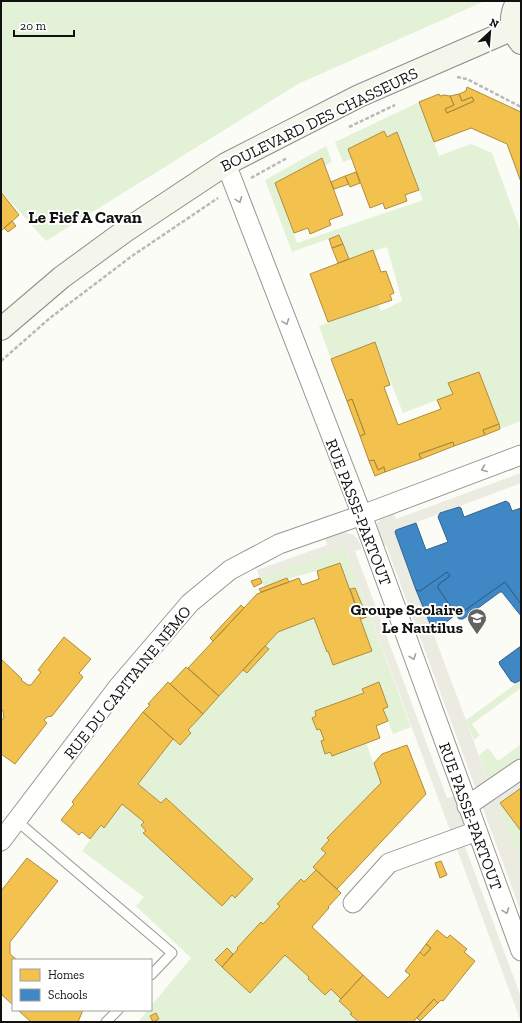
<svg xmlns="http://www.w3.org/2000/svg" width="522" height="1023" font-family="'Zilla Slab',serif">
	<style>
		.green { fill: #e3f2d7 }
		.plaza { fill: #ecebe2 }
		.homes { fill: #f2c14e; stroke: #ae8c3c }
		.schools { fill: #3f88c5; stroke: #31648f }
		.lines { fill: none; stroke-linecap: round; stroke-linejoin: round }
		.lane-casing { stroke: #979795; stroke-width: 11 }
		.street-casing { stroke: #979795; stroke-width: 21 }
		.secondary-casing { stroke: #8d8d8b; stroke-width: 24 }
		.path { stroke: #b9b9b8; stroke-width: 2.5; stroke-dasharray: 4 2; stroke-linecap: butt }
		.lane { stroke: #fffffe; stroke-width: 9 }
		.street { stroke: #fffffe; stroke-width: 19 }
		.secondary { stroke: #f5f6eb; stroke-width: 22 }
		.oneway { stroke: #a0a09f }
		.labels { text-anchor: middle; stroke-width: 4; stroke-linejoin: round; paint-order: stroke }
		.street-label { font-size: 16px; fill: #111; stroke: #fff }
		.poi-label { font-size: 16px; font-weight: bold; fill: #111; stroke: #fff; text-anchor: end }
		.neighbourhood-label { font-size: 17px; font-weight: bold; fill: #111; stroke: #fff }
	</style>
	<rect width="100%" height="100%" fill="#fcfcf7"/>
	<path class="green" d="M1,1h484l-187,83 -252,157 -45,-50z
		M419,102l20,54 32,-12 21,9 29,79v132l-1,1 1,3v53l-21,8 -21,-57 -30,12 4,10 -50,19 -28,-70 -44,16 -12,-33 59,-22 3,7 21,-10 -15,-54 -38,12 -10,-24 -47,17 -27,-72 61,-34 6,16 -7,4 -49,17 21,60 126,-43 -26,-68 -10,5 -3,-6 -36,18 3,10 -8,3 -8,-20z
		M345,547l66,180 -18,7 -10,-25 5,-2 -9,-25 -17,7 2,4 -52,25 5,12 3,-1 4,11 -3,1 4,13 5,-2 2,4 34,-13 15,40 -54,55 2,2 -8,8 5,5 -13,14 3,3 -12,12 -3,-3 -23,25 2,2 -17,18 -3,-1 -23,25 1,1 -5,5 -6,-6 -12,12 35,33 35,-38 24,22 -1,2 17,16 6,-6 10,10 -2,3 13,11 -1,1 8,8h-221l10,-12h3v-4l40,-48 -55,-52 8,-9 -62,-46 19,-26 3,2 18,-23 22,18 -3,3 5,6 -3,2 89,62 21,-16 -87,-80 -5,4 -23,-19 35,-45 7,6 11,-12 -3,-3 90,-98 36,-14 12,33h2l5,14 39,-14 -32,-88c-25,9 -51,15 -75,24l-5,-9z
		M521,680v8l-49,36 8,11 -6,5 -8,-20z
		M521,744v13l-33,24 -9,-26 9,-7 10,13z
		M500,803l21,28v37l-23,-63z"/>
	<path class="plaza" d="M521,473v10l-125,47 -1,2 71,188 22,61 33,-24v31l-23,17 23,63v44l-135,-367 -6,2 -4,-22 6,-8 11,-5 3,7z
		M343,532l9,2 6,5 4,10 -7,2 92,247 7,-2 17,45 -7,3 57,153v25l-176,-475 -85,31 -3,-8 70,-25 -2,-7z"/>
	<path class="homes" d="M467,87l54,25v70l-14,-38 -36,-16 -37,14 -15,-40 20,-8 1,2 4,-1 6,1 4,9 -9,4 2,4 27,-12 -2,-4 -10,4 -3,-7 7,-3z
		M459,94l3,7 10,-4 2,4 -27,12 -2,-4 9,-4 -4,-9z
		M384,131l3,6 10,-5 22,58 -14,5 2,6 -22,8 -2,-6 -13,5 -22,-59z
		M322,158l21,57 -14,5 2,5 -21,9 -2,-6 -14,5 -19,-50z
		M356,172l4,11 -10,4 -5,-11z
		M345,176l4,8 -15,5 -3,-7z
		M1,192l18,23 -18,16z
		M12,221l4,5 -8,6 -4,-4z
		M339,235l4,9 -11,4 -3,-9z
		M343,244l6,15 -11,4 -6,-15z
		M373,250l8,22 5,-1 8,22 -4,2 2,5 -64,22 -18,-48z
		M375,342l15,43 -6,2 14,38 43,-16 -4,-9 16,-6 -5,-11 31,-11 20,52 -16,6 2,5 -31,11 -1,-4 -34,12 2,5 -36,13 -1,-5 -6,3 -4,-10 -5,1 -9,-25 5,-2 -13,-35 -5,2 -16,-42z
		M352,399l13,35 -5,2 -13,-35z
		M499,424l1,5 -15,6 -2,-5z
		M453,442l1,4 -33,13 -2,-5z
		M374,460l4,10 6,-3 1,5 -10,4 -6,-15z
		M340,563l32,88 -39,14 -5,-14 -1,1 -13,-34 -36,14 -59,64 -31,-28 69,-74 42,-16 3,7 17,-6 -2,-8z
		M260,578l2,5 -8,4 -3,-6z
		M287,578l2,4 -28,10 -2,-3z
		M355,588l12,29 -6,2 -11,-30z
		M241,605l3,3 -31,33 -3,-3z
		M64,637l27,22 -12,14 4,4 -31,39 -5,1 -3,3 3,3 -32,41 -14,-10v-34l3,-2 -1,-7 -2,-3v-49l21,20 -1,1 7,5h3l10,-13 -3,-2z
		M265,646l4,3 -22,24 -4,-3z
		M186,667l33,29 -16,18 -33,-30z
		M168,682l35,32 -15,16 3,3 -11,12 -37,-33 7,-7 -2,-1z
		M379,682l9,25 -5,2 5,12 -12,5 4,12 -48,18 -2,-4 -5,2 -4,-13 3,-1 -4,-11 -3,1 -5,-12 4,-2 -1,-5 49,-18 -2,-4z
		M143,712l30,27 -35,45 23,19 5,-5 87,81 -18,19 -3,-3 -10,11 -79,-73 3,-2 -5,-6 3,-3 -22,-18 -18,24 -3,-3 -11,14 -8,-7 -3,3 -18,-15 13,-16 -2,-2z
		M407,745l19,49 -89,95 -24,-22 13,-14 -5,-4 8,-9 -2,-2 54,-55 -7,-20 8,-9z
		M521,788v43l-21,-28z
		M27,858l31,23 -48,61v12l7,6h-4v45l-12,-11v-103z
		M441,861l6,14 -7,3 -5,-15z
		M316,870l25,23 -13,14 1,1 -17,19 51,48 -22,24 -10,-10 -6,6 -17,-16 1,-2 -24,-22 -35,38 -28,-26 16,-18 -1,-1 24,-26 2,2 17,-18 -3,-2 24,-25 3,3z
		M437,930l10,8 3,-3 17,14 -3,3 11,9 -32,40 -2,-1 -3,3 -4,-4 -21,23h-54l-9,-8 2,-1 -13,-12 24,-26 25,23 22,-23 -5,-4 15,-19 4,4 7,-8 -5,-4z
		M426,944l5,4 -7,8 -4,-4z
		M227,948l6,6 -11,13 -7,-7z
		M434,999l4,4 -18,18 -3,-3z
		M18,1010h65l-5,12h-47z
		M156,1013l3,6 -6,3 -3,-6z"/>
	<path class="schools" d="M506,501l3,2 3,8 9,-3v96l-16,-22 -48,34 -19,-28 1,-4 11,-8 -3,-4 -27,19 -4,-1 -21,-58 1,-2 20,-7 10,27 22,-8 -10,-25 2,-4 19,-6 2,1 3,9z
		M447,572l3,4 -11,8 -1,4 18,26 -19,16 -4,1 -17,-41 4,1z
		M505,582l16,22v12l-19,-24h-2l-37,27h-4l-2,-3z
		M521,646v34l-6,3 -4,-2 -11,-16 -1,-3z"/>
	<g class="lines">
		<g class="lane-casing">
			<path id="lane" d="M17,821l155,132 -21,22
				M106,1022l12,-12"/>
		</g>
		<g class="street-casing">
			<path id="street" d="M226,164l136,351 159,436
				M467,806l54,-37
				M1,841l117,-154 72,-84 40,-33 49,-26 83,-29 159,-60
				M353,903l36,-40 88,-32"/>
		</g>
		<g class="secondary-casing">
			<path id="secondary" d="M518,1c-9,14 -8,29 3,42
				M1,329l61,-52 63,-46 101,-67 133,-68 154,-67"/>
		</g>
		<path class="path" d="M457,77l10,2 54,28
			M349,127l46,-22
			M251,178l36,-20
			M1,361l49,-43 82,-62 86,-58"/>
		<use href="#lane" class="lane"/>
		<use href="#street" class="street"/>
		<use href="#secondary" class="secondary"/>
	</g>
	<defs><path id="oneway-chevron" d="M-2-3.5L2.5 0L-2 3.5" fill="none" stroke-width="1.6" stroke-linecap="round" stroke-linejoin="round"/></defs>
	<g class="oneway">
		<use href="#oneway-chevron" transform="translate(239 200) rotate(69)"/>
		<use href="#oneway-chevron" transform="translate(286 322) rotate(69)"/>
		<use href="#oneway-chevron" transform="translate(484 469) rotate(159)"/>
		<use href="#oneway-chevron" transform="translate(413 657) rotate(70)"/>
		<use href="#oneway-chevron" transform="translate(506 911) rotate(70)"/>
	</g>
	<defs>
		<g id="school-pin" transform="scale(1)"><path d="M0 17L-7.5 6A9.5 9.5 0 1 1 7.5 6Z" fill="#636362" stroke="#fff"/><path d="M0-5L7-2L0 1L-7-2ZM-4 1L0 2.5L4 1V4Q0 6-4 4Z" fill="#fff"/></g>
	</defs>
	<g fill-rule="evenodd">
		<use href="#school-pin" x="477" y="618"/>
	</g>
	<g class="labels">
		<g class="street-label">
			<text transform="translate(319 119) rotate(-26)" y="6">BOULEVARD DES CHASSEURS</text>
			<text transform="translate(359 512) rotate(69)" y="6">RUE PASSE-PARTOUT</text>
			<text transform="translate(127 682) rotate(-51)" y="6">RUE DU CAPITAINE NÉMO</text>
			<text transform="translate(471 816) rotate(70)" y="6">RUE PASSE-PARTOUT</text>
		</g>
		<g class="poi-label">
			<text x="463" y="615">Groupe Scolaire<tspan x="463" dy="18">Le Nautilus</tspan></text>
		</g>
		<g class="neighbourhood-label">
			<text x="85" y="223">Le Fief A Cavan</text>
		</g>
	</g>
	<rect width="522" height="1023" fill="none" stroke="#111111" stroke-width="4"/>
	<rect x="12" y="959" width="140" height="52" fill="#ffffff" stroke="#a0a0a0"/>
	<rect x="20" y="969" width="20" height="12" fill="#f2c14e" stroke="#a0a0a0"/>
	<text x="48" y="979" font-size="12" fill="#111111">Homes</text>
	<rect x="20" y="989" width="20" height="12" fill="#3f88c5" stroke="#a0a0a0"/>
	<text x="48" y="999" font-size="12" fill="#111111">Schools</text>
	<g transform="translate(490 32) rotate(26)" stroke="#ffffff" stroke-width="3" paint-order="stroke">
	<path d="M0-3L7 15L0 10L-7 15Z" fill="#111111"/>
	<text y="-6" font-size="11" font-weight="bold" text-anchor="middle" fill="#111111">N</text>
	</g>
	<path d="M14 30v6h60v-6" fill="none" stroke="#111111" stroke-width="2"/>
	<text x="20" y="30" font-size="12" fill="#111111" stroke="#ffffff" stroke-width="3" paint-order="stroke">20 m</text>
</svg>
